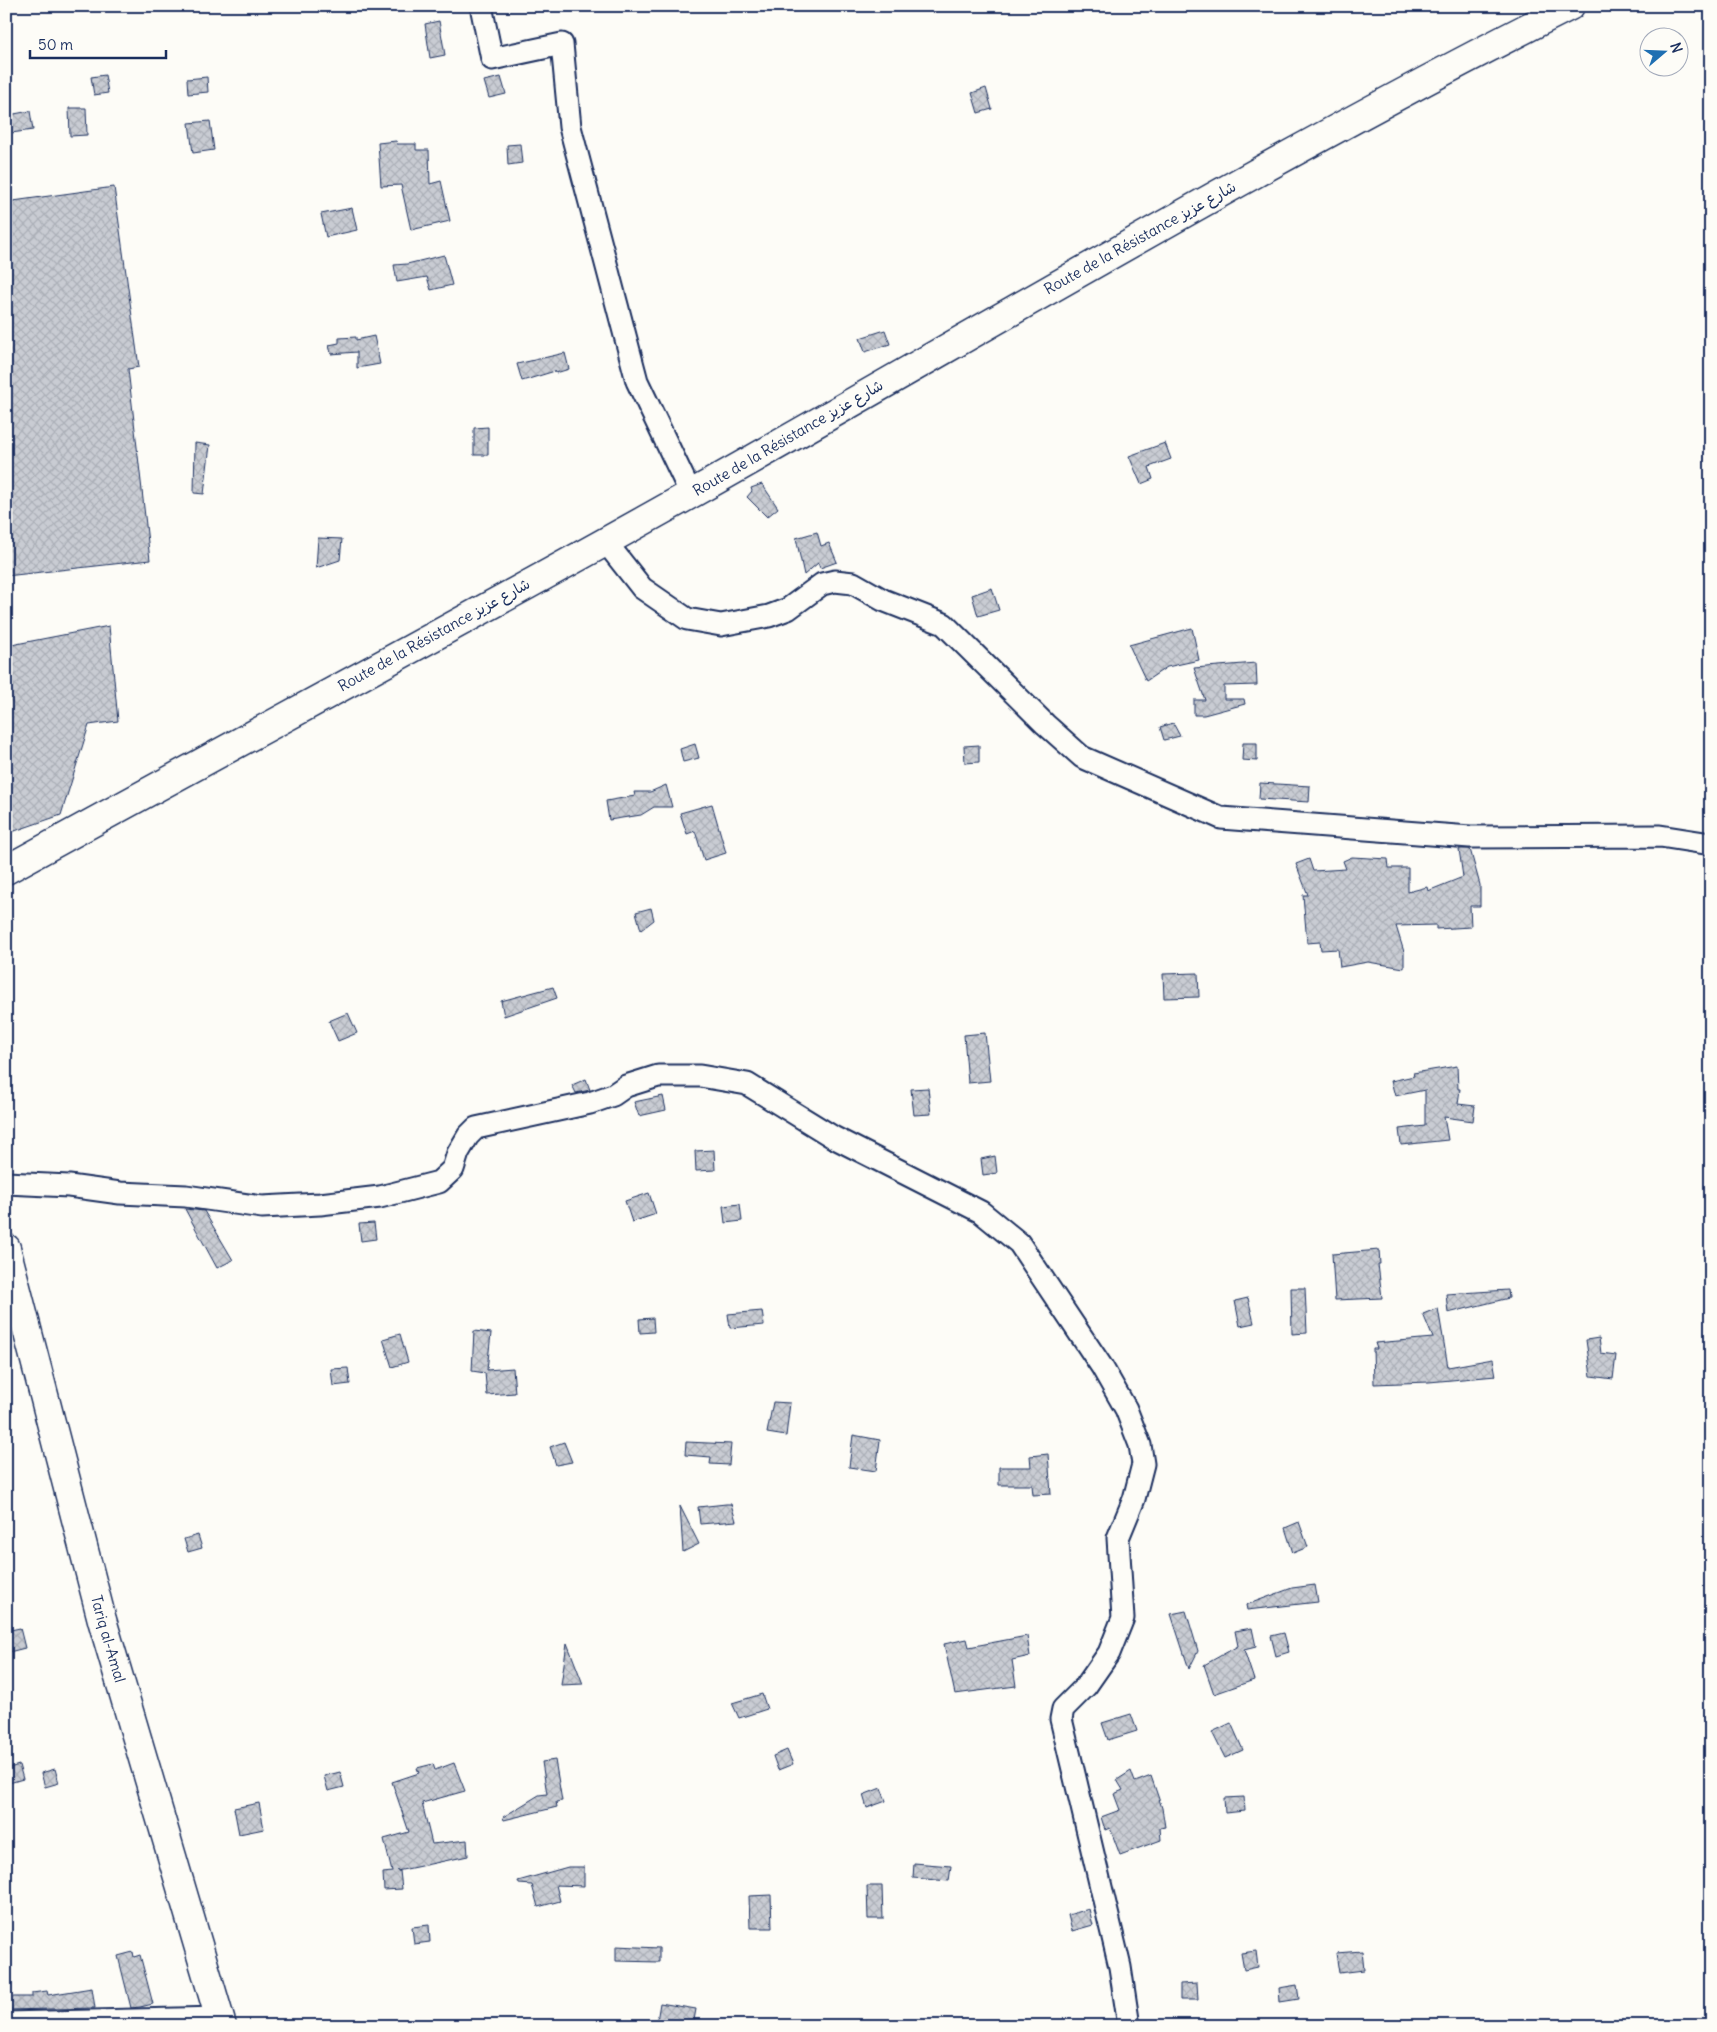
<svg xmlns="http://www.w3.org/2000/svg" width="1717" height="2032" font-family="Delius,'Playpen Sans Arabic',sans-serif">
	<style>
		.building { fill: url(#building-cross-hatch); stroke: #1b2f5e }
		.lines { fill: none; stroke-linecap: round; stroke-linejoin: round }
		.street-casing { stroke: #1b2f5e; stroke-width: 25 }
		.secondary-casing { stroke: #1b2f5e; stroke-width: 31 }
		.highway-casing { stroke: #1b2f5e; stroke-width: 31 }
		.street { stroke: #fdfcf7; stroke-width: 21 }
		.secondary { stroke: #fdfcf7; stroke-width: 28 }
		.highway { stroke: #fdfcf7; stroke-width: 28 }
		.labels { text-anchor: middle; stroke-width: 5; stroke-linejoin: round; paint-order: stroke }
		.street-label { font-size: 15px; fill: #1b2f5e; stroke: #fdfcf7 }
	</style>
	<defs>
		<pattern id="building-cross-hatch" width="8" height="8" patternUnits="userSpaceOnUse" patternTransform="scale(1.25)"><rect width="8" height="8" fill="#c9ccd3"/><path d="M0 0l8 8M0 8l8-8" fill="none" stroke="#acb0b8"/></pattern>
	</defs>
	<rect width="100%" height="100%" fill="#fdfcf7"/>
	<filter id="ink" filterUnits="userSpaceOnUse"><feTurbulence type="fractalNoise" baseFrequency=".02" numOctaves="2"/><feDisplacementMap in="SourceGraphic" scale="10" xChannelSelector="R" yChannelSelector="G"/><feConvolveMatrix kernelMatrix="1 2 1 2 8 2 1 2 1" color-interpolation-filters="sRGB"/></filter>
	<g filter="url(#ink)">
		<path class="building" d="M439,21l6,34 -15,3 -5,-34z
			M105,75l3,18 -14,2 -3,-18z
			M207,77l1,15 -20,2 -1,-15z
			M501,77l5,17 -17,4 -5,-17z
			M986,88l6,21 -14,4 -6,-20z
			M69,108h17l1,27 -17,1z
			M30,111l3,19 -22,3 -2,-18z
			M210,121l4,29 -21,3 -4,-30z
			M396,141l1,3h19v6h13l1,34 11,-3 9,40 -39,9 -10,-45 -20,1 -3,-43z
			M520,144l2,19 -14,2 -1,-20z
			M114,187l25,180 -11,2 22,191 -144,16v-374z
			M352,208l5,22 -31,7 -5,-23z
			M444,255l8,30 -21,5 -4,-13 -30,5 -3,-17 13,-1z
			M885,330l5,14 -25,8 -5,-14z
			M374,336l6,28 -23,4v-16l-26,2 -2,-9 10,-2v-5l17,-1v3z
			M565,353l4,16 -13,4 -1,-2 -33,10 -5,-17z
			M488,427v28h-14v-27z
			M195,443l15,2 -6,49 -10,-1z
			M1165,443l6,16 -22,8 4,12 -12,5 -12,-28z
			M762,484l16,24 -11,9 -20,-20 5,-6 -1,-3z
			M817,532l4,14 8,-3 8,19 -17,6 -2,-5 -14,12 -8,-37z
			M318,538l24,1 -2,21 -24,8z
			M992,588l7,22 -21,6 -6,-21z
			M109,626l9,95 -29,4 -28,90 -55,19v-188z
			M1192,628l7,32 -32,7 -21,14 -17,-36z
			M1256,663l1,22 -33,1v13h20l1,5 -41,11h-10v-15h11l-11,-32z
			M1173,723l7,13 -16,4 -4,-13z
			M1243,743h14v18l-15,-1z
			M695,744l4,14 -16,4 -3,-13z
			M979,745v17l-14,1 -1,-17z
			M1260,783l50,3 -1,16 -50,-3z
			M666,785l6,22h-18l-13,8 -32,5 -3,-19 29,-5 -1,-4h16z
			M712,804l14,49 -22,7 -9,-29 -8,3 -7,-21z
			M1459,849h11l10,36v21h-10l1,21 -35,2v-4l-40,1 8,26v16l-36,-6 -28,5 -2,-18 -17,1 -1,-8 -13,1 -4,-48h5l-12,-31 13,-5 4,12 33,-2 -3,-8 9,-4 36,2 1,9h19v24l19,-5 1,4 35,-14z
			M651,908l3,12 -13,10 -5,-18z
			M1198,973l1,24 -35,1 -1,-24z
			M553,987l4,11 -53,18 -3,-15z
			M348,1013l9,20 -19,8 -9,-20z
			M985,1033l5,48 -22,2 -4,-48z
			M1457,1066l1,23h2l-2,15 17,2 -2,15 -29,-4 4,23 -47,5 -2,-16 26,-3v-36l-30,6 -4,-15 23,-5 -1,-3z
			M586,1079l4,11 -14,3 -4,-8z
			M928,1088l3,26 -17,1 -3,-26z
			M663,1096l3,14 -27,6 -5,-14z
			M714,1150l1,20 -19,1 -1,-20z
			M995,1156l2,17 -14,2 -2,-16z
			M649,1193l7,21 -24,8 -7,-21z
			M740,1204l2,17 -17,2 -2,-17z
			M185,1209l19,2 29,49 -16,8z
			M374,1223l2,16 -15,2 -2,-17z
			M1379,1250l1,14h-2l4,34 -47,2 -3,-46z
			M1291,1288h14l2,45 -15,1z
			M1508,1290l1,8 -61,15 -2,-19z
			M1248,1298l6,25 -14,3 -5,-25z
			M1438,1308l10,59 45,-8 3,17 -67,6 -55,2 -1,-35h4l-2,-6 58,-5 -10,-24z
			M762,1311l2,14 -34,3 -2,-14z
			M653,1318l1,14 -14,1 -1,-14z
			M474,1331l17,2 -4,37 26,-2 2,25 -28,2 -2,-22 -13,-2z
			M400,1334l8,28 -16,5 -9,-28z
			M1599,1338l2,15 15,2 -3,24 -22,-3 -5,-36z
			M348,1368l2,16 -17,2 -2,-17z
			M773,1402l17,1 -4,33 -19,-3z
			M853,1435l27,5 -4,31 -27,-4z
			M564,1442l8,20 -16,3 -6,-18z
			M686,1442l45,2 -2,21 -19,-1 1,-7 -26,-2z
			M1048,1454l3,40 -18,1 -1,-10h-33v-18h32l-1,-11z
			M726,1504h5l5,17 -36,3 -2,-17z
			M680,1506l19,38 -16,8z
			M1299,1522l9,25 -15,6 -8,-25z
			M198,1535l4,13 -14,4 -4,-13z
			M1315,1585l3,17 -71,8 -1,-5 46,-17z
			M1186,1611l12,40 -9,18 -18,-55z
			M20,1628l5,20 -16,4 -3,-21z
			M1252,1628l4,19 -12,3 10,30 -40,14 -10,-29 34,-19 -3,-15z
			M1284,1633l5,19 -13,4 -5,-20z
			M1027,1636l3,20 -18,4 4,26 -61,8 -11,-50 23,-5 2,8z
			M567,1643l16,41 -22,1z
			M762,1694l5,15 -28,9 -7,-15z
			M1131,1714l6,17 -29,9 -6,-17z
			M1231,1723l12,27 -18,8 -13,-26z
			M787,1750l6,14 -15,6 -5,-14z
			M555,1760l7,41 -6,1 1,5 -53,13 -1,-3 36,-22 8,-1 -5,-32z
			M454,1763l11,28 -43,12 10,41 35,-4 1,16 -71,15h3l2,18 -18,1 -1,-17 9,-1 -8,-33 25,-7 -17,-50 27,-9 -2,-5 16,-4 2,6z
			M19,1765l4,14 -14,4 -3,-14z
			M55,1769l4,14 -14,4 -4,-14z
			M1131,1771l4,11 16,-6 11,32 3,19 -5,1 1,12 -41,15 -10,-27 -5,2 -4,-13 19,-7 -6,-16 9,-4 -6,-10z
			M340,1772l4,15 -16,4 -4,-15z
			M881,1788l5,13 -19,7 -4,-13z
			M1244,1797l1,14 -20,2 -1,-15z
			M259,1803l5,26 -25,5 -5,-26z
			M914,1863l37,3 -2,15 -36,-3z
			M568,1867h16v19l-28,-1 4,16 -22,6 -6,-22 -13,-1 -1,-3z
			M867,1886h15l1,33h-15z
			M771,1895l1,33h-22l-1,-32z
			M1089,1909l4,16 -21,6 -4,-16z
			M429,1925l1,17 -16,2 -2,-17z
			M616,1946l43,2v14l-43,-1z
			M1256,1951l2,16 -14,3 -3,-17z
			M1362,1951l2,19 -25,3 -3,-20z
			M133,1952l1,5 6,-2 13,49 -13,3 -9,1 -13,-52z
			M1197,1983l1,17h-18v-16z
			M1297,1985l2,14 -19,3 -1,-14z
			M92,1988l3,20 -88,2v-13h25v-4l15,-2 1,4z
			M660,2003l36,6 -3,17 -36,-5z"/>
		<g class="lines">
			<g class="street-casing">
				<path id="street" d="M481,6l11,53 70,-15 8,83 67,254 54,113
					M605,541l37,47 45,31 34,6 48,-9 19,-7 34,-25 13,-3 18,2 30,17 61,24 101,100 37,33 139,61 249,19 190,-1 51,8
					M6,1183l63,3 51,7 66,3 76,11 58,-3 60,-7 59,-15 14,-13 5,-16 10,-17 8,-8 114,-25 23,-8 13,-9 32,-10h42l47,8 86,53 148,75 38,31 83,124 24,42 14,36 3,19 -9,35 -16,39 5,80 -14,35 -23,33 -23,23 -2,10 59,248 9,59
					M6,2023l213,-5"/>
			</g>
			<g class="secondary-casing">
				<path id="secondary" d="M6,870c228,-126 458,-248 685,-376 292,-164 579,-337 879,-488"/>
			</g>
			<g class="highway-casing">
				<g id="highway">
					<path id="s1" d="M6,1248l96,372 120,406"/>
				</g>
			</g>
			<use href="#street" class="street"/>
			<use href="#secondary" class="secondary"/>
			<use href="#highway" class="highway"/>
		</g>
	</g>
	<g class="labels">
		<g class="street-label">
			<text transform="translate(1140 238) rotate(-29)" y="5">Route de la Résistance شارع عزيز</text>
			<text transform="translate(788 438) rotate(-30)" y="5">Route de la Résistance شارع عزيز</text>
			<text transform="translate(434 635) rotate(-29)" y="5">Route de la Résistance شارع عزيز</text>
			<text dy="5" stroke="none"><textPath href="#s1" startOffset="404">Tariq al-Amal</textPath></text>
		</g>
	</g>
	<rect width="1717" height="2032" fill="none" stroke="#fdfcf7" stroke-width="25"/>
	<rect x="12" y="12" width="1692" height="2007" fill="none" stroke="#1b2f5e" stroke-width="2" filter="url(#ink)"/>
	<g transform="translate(1664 52) rotate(71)"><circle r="24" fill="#fdfcf7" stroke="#a3aaba"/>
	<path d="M0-4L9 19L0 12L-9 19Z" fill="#1f6fb2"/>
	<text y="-8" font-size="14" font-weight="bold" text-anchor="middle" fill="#1b2f5e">N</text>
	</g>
	<path d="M30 50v8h136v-8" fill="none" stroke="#1b2f5e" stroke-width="2.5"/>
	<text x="38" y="50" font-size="15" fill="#1b2f5e" stroke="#fdfcf7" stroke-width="4" paint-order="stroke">50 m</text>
</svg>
